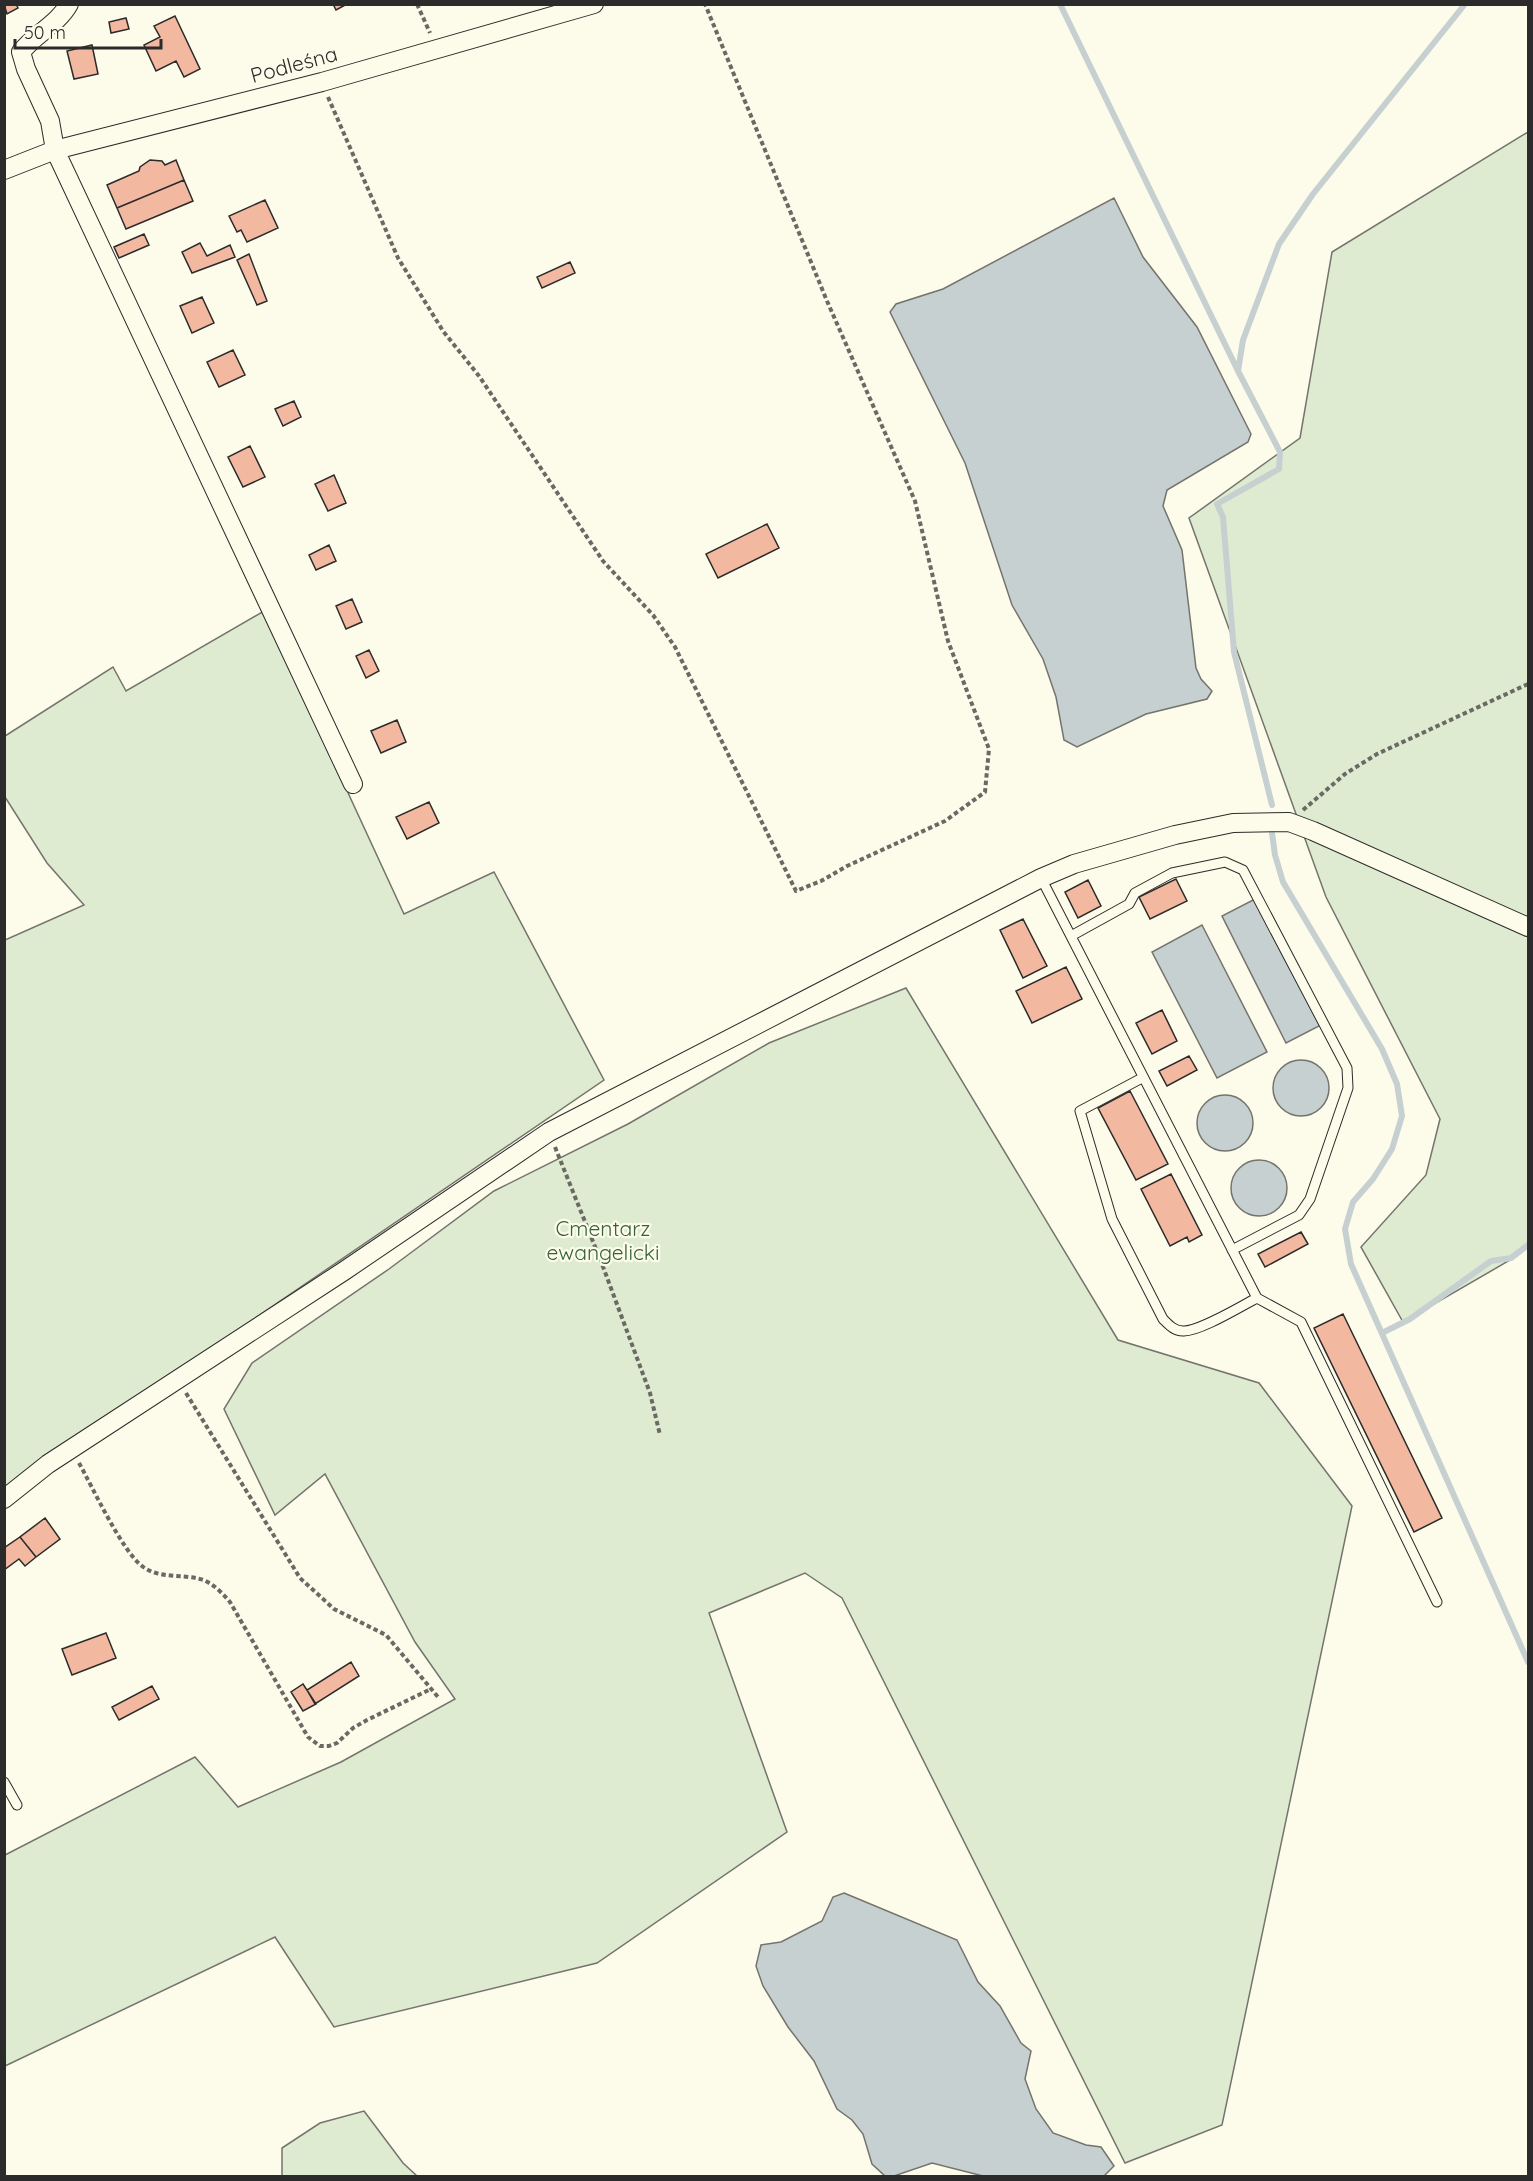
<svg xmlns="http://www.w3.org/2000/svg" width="1533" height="2181" font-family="Quicksand,sans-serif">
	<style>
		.green { fill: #deebd1; stroke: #74746e; stroke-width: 1.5 }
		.water { fill: #c7d0d0; stroke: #74746e; stroke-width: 1.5 }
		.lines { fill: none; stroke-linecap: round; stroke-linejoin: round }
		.stream { stroke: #c7d0d0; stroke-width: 6 }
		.building { fill: #f2b8a0; stroke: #2b2b2b; stroke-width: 1.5 }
		.lane-casing { stroke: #2b2b2b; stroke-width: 11 }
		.street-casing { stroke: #2b2b2b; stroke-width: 20 }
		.path { stroke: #6a6964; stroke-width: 4; stroke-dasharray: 4.5 3; stroke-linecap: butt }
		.lane { stroke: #fdfbea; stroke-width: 9 }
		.street { stroke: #fdfbea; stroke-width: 18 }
		.labels { text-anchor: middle; stroke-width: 4.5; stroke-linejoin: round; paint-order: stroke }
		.street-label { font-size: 21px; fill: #2b2b2b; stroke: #fdfbea }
		.park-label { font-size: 21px; fill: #34623c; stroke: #fdfbea }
	</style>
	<rect width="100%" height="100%" fill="#fdfbea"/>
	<path class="green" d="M1528,132v1115l-11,9 -114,66 -42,-75 65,-72 14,-56 -114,-222 -137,-379 111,-80 32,-186z
		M264,611l140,303 90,-42 110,208 -599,409v-549l79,-35 -37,-42 -42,-66v-61l108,-69 13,24z
		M906,988l212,352 141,43 93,123 -130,619 -97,38 -283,-565 -37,-25 -96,40 78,219 -190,131 -263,64 -59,-90 -270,129v-211l190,-98 43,50 103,-45 114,-63 -40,-57 -90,-168 -50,41 -51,-106 28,-46 137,-94 105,-78 134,-67 141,-81z
		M364,2111l39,52 14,13h-135v-28l38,-25z"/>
	<path class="water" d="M1114,198l29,59 54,70 54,107 -3,8 -81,48 -4,16 19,44 14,118 5,11 11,12 -5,8 -61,15 -69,33 -13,-7 -8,-43 -13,-38 -31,-54 -47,-142 -75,-151 6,-8 47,-15z
		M1255,899l66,126 -35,18 -64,-127z
		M1202,925l65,127 -50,26 -65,-126z
		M1273 1088a28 28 0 1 1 56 0a28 28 0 1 1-56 0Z
		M1197 1123a28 28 0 1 1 56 0a28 28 0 1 1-56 0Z
		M1231 1188a28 28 0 1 1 56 0a28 28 0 1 1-56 0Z
		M844,1893l113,47 21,42 22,24 21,37 10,8 -6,28 11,30 17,24 33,12 15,2 13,19 -10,10h-121l-51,-13 -38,13h-9l-13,-12 -9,-30 -11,-14 -15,-11 -23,-48 -26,-34 -25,-41 -7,-20 5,-21 20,-3 41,-21 11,-24z"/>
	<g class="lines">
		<path class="stream" d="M1060,4l178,367 42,81 -1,17 -62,35 6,13 11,135 38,153
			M1238,371l5,-31 36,-96 34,-50 152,-190
			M1272,833l3,22 8,27 99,167 15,35 5,32 -10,33 -19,30 -20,23 -8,27 6,35 177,398
			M1382,1333l28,-14 81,-58 20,-3 17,-13"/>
	</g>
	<path class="building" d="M4,4h12l2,4 -11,6z
		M333,4h14l-11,6z
		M175,16l25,53 -16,8 -8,-16 -20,10 -12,-26 16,-8 -6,-11z
		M126,18l3,11 -18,4 -2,-11z
		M92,45l6,29 -24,5 -7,-28z
		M150,160l12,1 3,4 11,-5 8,20 -67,28 -10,-23 32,-14 1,-4z
		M184,180l9,21 -67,28 -9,-21z
		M265,200l13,28 -31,14 -6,-12 -4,2 -8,-16z
		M144,234l5,11 -30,13 -5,-11z
		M200,243l7,13 23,-11 5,12 -43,16 -10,-21z
		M249,254l18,47 -10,4 -20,-45z
		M570,262l5,11 -33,15 -5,-11z
		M202,297l12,26 -22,10 -12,-27z
		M233,350l12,25 -26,12 -12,-25z
		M294,401l7,16 -18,9 -8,-17z
		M250,446l15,31 -22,10 -15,-30z
		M334,475l12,28 -18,8 -13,-27z
		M767,524l12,24 -61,30 -12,-24z
		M329,545l7,16 -20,9 -7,-15z
		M352,599l10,23 -16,7 -10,-23z
		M369,650l10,21 -13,7 -10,-22z
		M397,720l9,22 -25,11 -10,-22z
		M429,802l10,21 -32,16 -11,-22z
		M1176,879l11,22 -37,18 -11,-22z
		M1088,880l13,26 -23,12 -13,-26z
		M1023,919l24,47 -24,12 -23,-48z
		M1066,967l16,32 -50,24 -16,-32z
		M1162,1010l15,31 -25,13 -16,-31z
		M1189,1056l8,14 -30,16 -8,-15z
		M1130,1091l38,73 -32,16 -38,-72z
		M1171,1174l31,61 -13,7 -2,-5 -17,9 -29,-57z
		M1301,1232l7,12 -43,23 -7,-13z
		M1343,1314l99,204 -28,14 -100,-204z
		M45,1518l15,21 -24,18 -16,-20z
		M20,1537l16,20 -11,9 -6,-7 -15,11v-22z
		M106,1633l10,25 -44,17 -10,-26z
		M351,1662l8,14 -44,28 -8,-14z
		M303,1684l13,20 -13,7 -12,-19z
		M152,1686l7,13 -40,21 -7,-13z"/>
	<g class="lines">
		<g class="lane-casing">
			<path id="lane" d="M1041,878l216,420 44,24 136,280
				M1071,936l58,-32 6,-11 37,-20 53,-11 18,8 104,198 1,20 -38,111 -11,16 -67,35
				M1142,1078l-62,33 32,108 51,100c6,6 11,12 20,12 16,1 58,-25 74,-33
				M4,1782l13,23"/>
		</g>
		<g class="street-casing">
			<path id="street" d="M69,4c-11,20 -34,30 -48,48l5,17 24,52 5,29 298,634
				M4,170l51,-20 267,-68 272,-78
				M4,1499l44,-35 296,-193 205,-139 492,-254 33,-14 101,-29 58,-12 56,-1 24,9 215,96"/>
		</g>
		<path class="path" d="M417,4l13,29
			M328,97l70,161 45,73 36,45 124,185 50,54 22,32 121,244 25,-10 26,-15 98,-45 40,-29 4,-43 -41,-108 -33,-140 -88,-200 -122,-297
			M1303,810l42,-36 32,-20 151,-70
			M555,1147l47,117 48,129 10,42
			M186,1393l114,185 34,31 52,26 52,62
			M79,1463c14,25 43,88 63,103 16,13 40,8 58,13 12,3 22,14 30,23l78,135 12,9h9l8,-3 16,-15 14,-8 64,-31"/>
		<use href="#lane" class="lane"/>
		<use href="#street" class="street"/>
	</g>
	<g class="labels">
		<g class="street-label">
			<text transform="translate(294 65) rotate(-15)" y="7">Podleśna</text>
		</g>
		<g class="park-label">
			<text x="603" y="1236">Cmentarz<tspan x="603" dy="24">ewangelicki</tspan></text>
		</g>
	</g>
	<rect width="1533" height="2181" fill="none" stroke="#2b2b2b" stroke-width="12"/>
	<path d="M15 39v9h146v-9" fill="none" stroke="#2b2b2b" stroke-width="3"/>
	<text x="24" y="39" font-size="18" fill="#2b2b2b" stroke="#fdfbea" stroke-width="4.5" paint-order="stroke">50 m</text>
</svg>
